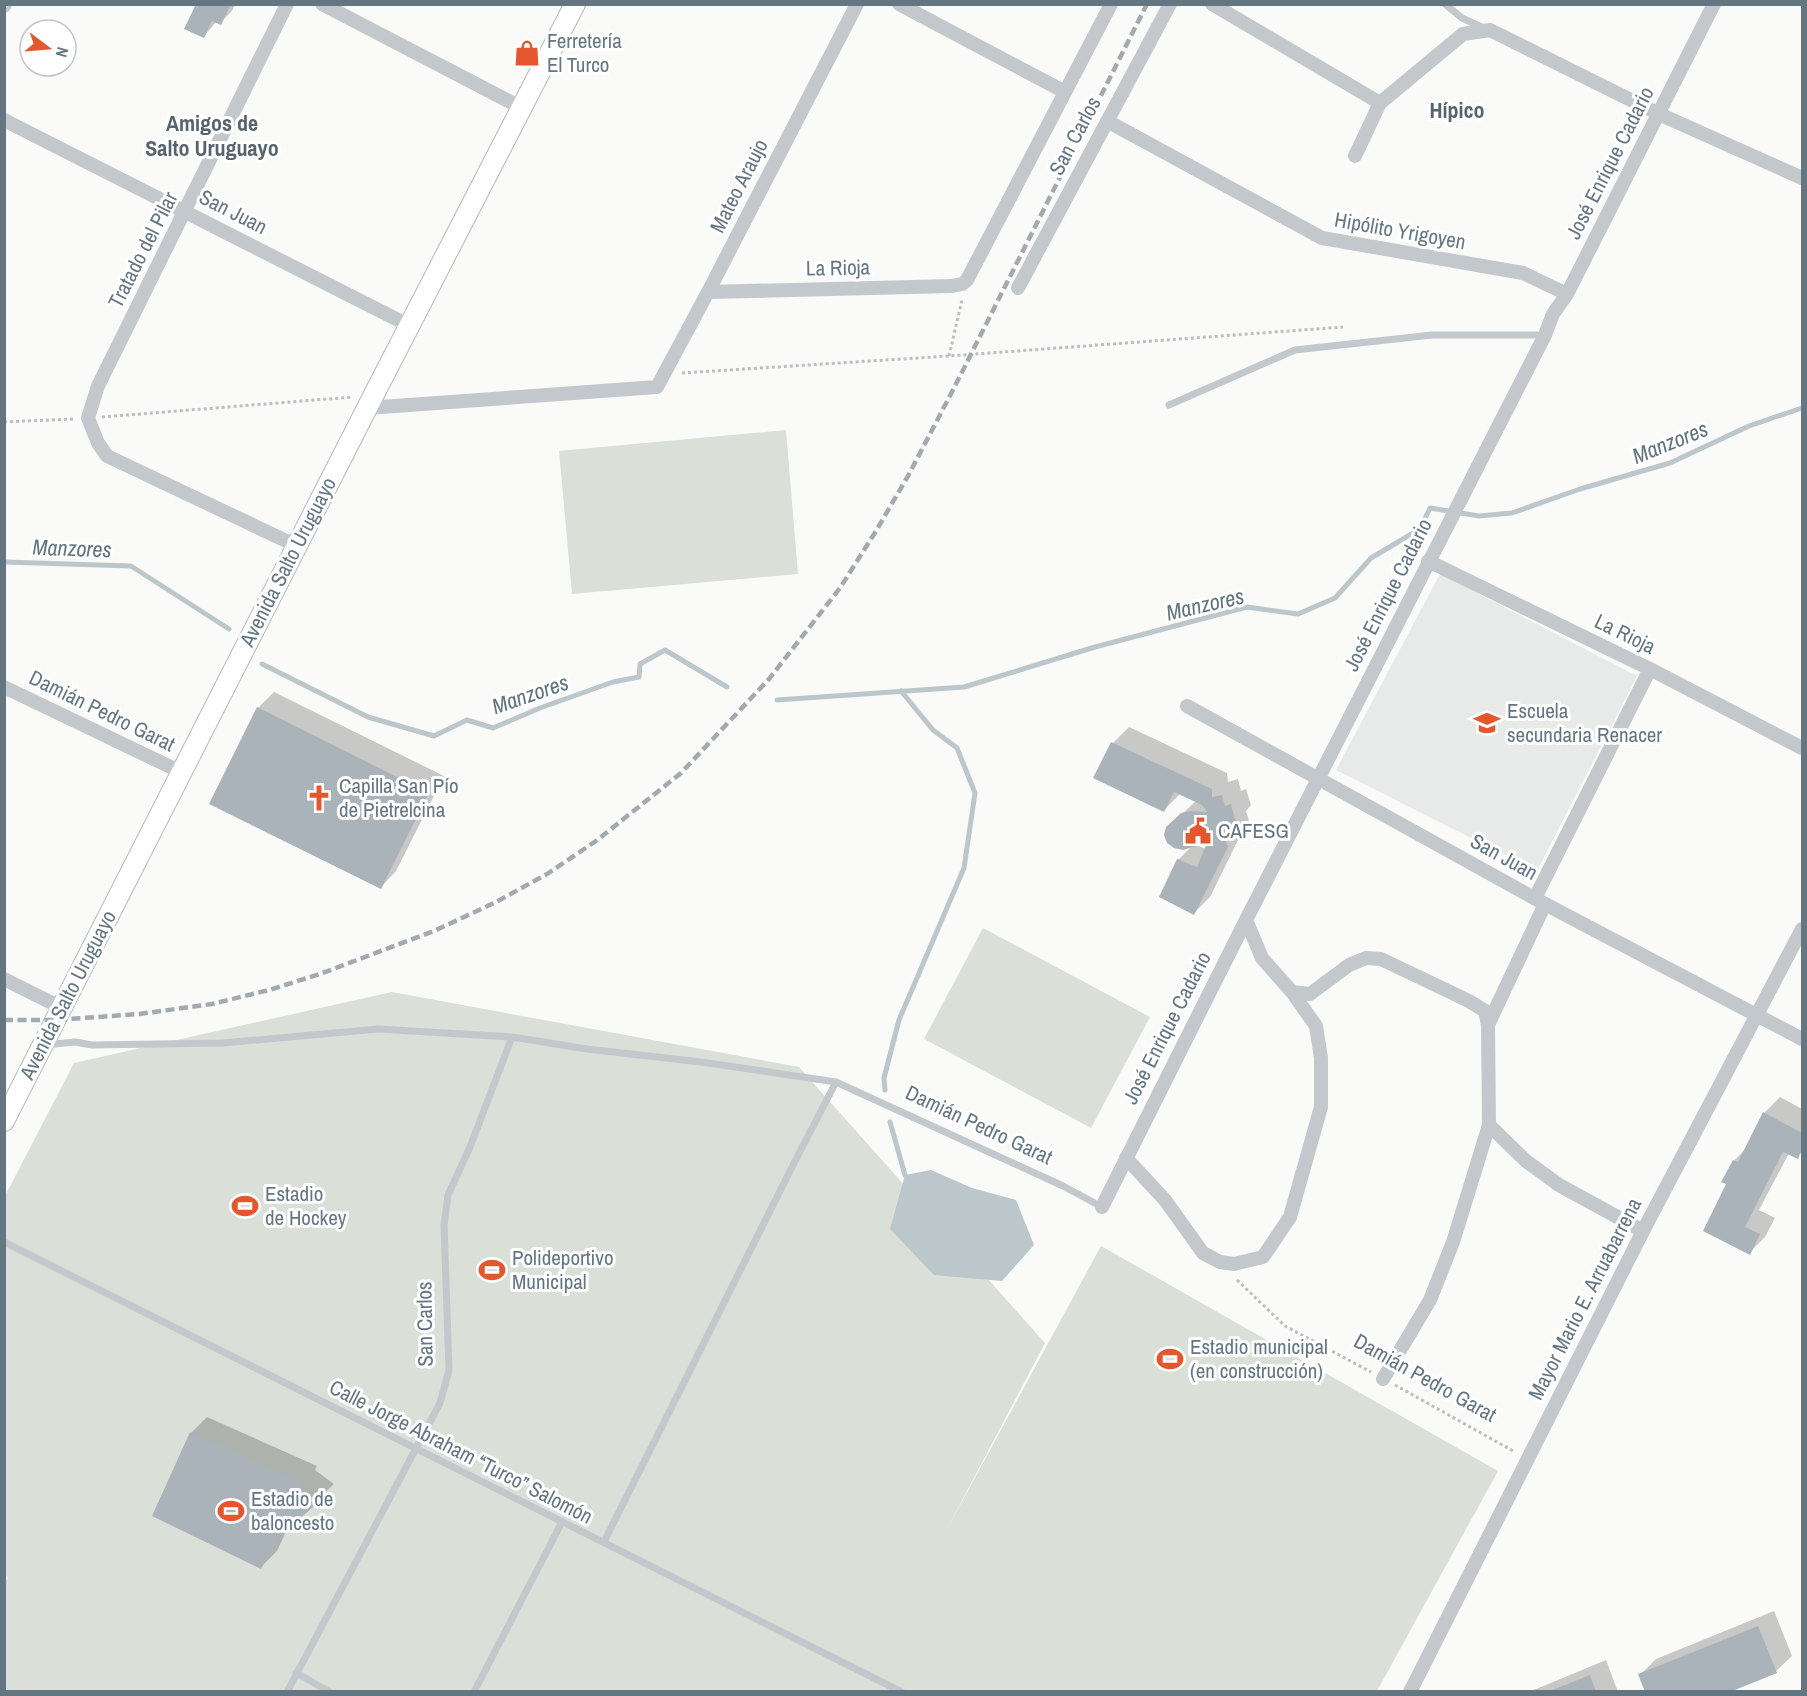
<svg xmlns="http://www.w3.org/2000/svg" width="1807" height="1696" font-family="'Archivo Narrow',sans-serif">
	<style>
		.built { fill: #e8e9e9 }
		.green { fill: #dadfd7 }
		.water { fill: #bbc7cb }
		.shadow { fill: #0003; fill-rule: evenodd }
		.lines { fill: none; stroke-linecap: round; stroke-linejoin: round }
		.stream { stroke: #bbc7cb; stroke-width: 5 }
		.building { fill: #aab3b9 }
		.secondary-casing { stroke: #b3babf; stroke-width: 22 }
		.path { stroke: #bbbfc2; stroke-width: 3; stroke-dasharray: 3 3; stroke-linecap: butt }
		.lane { stroke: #c3c8cc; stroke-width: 7 }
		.street { stroke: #c3c8cc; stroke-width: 14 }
		.secondary { stroke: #fff; stroke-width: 20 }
		.rail { stroke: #a2aab0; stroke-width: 4.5; stroke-dasharray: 9 4.5; stroke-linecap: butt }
		.labels { text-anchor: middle; stroke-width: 6; stroke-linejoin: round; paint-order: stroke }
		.poi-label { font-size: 21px; fill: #657683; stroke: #fff; text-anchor: start }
		.street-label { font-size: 21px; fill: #657683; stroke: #fff }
		.neighbourhood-label { font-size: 22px; font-weight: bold; fill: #57646e; stroke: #fff }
		.water-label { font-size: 22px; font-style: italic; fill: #60757c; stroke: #fff }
	</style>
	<rect width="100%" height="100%" fill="#fafaf8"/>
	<path class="built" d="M1440,574l197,102 -100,195 -201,-101z"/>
	<path class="green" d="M786,430l12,144 -226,20 -13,-143z
		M983,928l167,89 -59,111 -167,-89z
		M392,992l407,75 246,276 -99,188 155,-285 397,225 -121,220h-1372l-1,-106 4,-8 -4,-2 1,-379 69,-133z"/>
	<path class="water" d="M931,1170l41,18 44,12 18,45 -32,36 -68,-6 -44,-46 15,-54z"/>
	<path class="shadow" d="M197,4h38l-3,7 -12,12 -3,-2 -13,15z
		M274,692l170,84 -48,95 -15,16 -123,-179z
		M1129,727l98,46 1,9 10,-3 3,12 5,-2 5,16 -5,6 3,9 -7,7 1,3 -33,67 -16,16 -16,-53 15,-15 -26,-17 29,-27 -16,-7 -17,17 -68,-34 18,-34zM1204,840l5,2 -3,7 -10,-4z
		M1780,1097l22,12v43l-5,5 -8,-4 -30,57 16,8 -10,19 -16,16 -21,-69 6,-23 12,-13 18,-35z
		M207,1417l110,49 -2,4 19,14 -45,41 -12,26 -16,16 -70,-134z
		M1774,1611l18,45 -16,15 -136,4 16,-16z
		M1606,1660l12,32h-89z"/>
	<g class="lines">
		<path class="stream" d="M4,562l127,4 98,63
			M262,664l106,53 66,19 33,-16 26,8 47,-20 73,-26 26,-5 1,-13 25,-14 62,37
			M777,700l187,-13 131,-40 152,-40 51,7 37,-16 36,-40 49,-29 10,-21 49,8 33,-3 68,-24 90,-26 79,-37 53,-18
			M885,1090l-1,-12 15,-58 65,-152 11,-75 -18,-45 -24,-18 -32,-39
			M890,1122l15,53"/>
	</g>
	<path class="building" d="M196,4h35l-10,21 -9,-4 -8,17 -20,-9z
		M257,707l172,86 -48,96 -172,-85z
		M1111,742l101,47v8l10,-2 3,11 6,-2 5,19 -7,2 5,12 -9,3 3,7 -34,68 -35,-18 18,-38 20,8 10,-24 -3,-1 -5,3 -16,5 -9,-2 -7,-5 -3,-8 2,-8 15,-14 11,-2 15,1 -5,-7 -28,-13 -10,20 -71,-34z
		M1763,1112l39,21v16l-4,10 -15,-7 -38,75 15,7 -10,21 -47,-24 23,-47 -5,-2 12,-22 5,2z
		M190,1432l113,51 -3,3 20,15 -44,38 -15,30 -109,-53z
		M1758,1626l19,47 -47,19h-85l-7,-18z
		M1590,1675l6,17h-46v-1z"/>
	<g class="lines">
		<g class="secondary-casing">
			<path id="secondary" d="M4,1121l363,-713 208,-404"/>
		</g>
		<path class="path" d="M949,356l13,-56
			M682,373l267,-17 394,-29
			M102,417l251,-20
			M4,422l71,-3
			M1237,1280l48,46 86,46
			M1395,1385l120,67"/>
		<path class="lane" d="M1445,4l17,14 24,11
			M1169,405l126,-55 137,-15h113
			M45,1045l30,-3 17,3 131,-2 155,-14 134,8 75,12 114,13 135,20 227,104 39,21
			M4,1242l898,450
			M604,1542l189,-377 43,-83
			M296,1673l34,19
			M287,1692l153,-289 9,-33 -5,-145 4,-30 22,-48 42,-110
			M474,1692l88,-170"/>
		<path class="street" d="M287,4l-189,382 -10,32 10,25 9,13 190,90
			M322,4l200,104
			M899,4l166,88
			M1212,4l168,99 83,-69 27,-4 169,84 143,64
			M4,6l1,-2
			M4,120l406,206
			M1107,121l215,117 201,35 44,21
			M1355,156l25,-53
			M1018,288l152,-284
			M708,292l244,-6 10,-2 5,-4 144,-276
			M367,408l290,-21 51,-95 149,-288
			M1428,561l222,108 152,79
			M4,687l177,85
			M1187,706l358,198 257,135
			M1535,898l115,-229
			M1246,920l16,38 30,34 18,2 39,-29 17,-7 15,1 88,42 16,10 3,14
			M4,979l58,29
			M1489,1125l37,36 33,24 84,46
			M1126,1158l39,42 38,53 17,9 14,2 29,-7 27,-40 31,-110v-49l-5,-32 -24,-34
			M1102,1207l144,-287 299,-585 8,-21 14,-20 147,-290
			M1383,1379l47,-79 23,-58 36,-117 -1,-100 57,-121
			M1410,1692l233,-461 159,-302"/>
		<use href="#secondary" class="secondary"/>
		<path class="rail" d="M4,1020h51l84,-6 73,-10 57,-14 51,-16 114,-43 62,-29 51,-28 49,-33 85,-68 88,-94 71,-91 36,-57 32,-55 46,-88 193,-384"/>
	</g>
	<defs>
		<g id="shop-bare" transform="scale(2.07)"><path d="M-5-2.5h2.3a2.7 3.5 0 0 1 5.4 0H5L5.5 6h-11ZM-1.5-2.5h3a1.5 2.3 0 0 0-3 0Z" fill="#e4572e" stroke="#fff" stroke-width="2.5" paint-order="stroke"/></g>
		<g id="school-bare" transform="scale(2.07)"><path d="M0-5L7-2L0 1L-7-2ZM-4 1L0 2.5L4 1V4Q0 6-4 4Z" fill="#e4572e" stroke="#fff" stroke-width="2.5" paint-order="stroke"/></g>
		<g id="church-bare" transform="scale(2.07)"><path d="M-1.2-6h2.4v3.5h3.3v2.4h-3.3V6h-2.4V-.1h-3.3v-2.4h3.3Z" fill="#e4572e" stroke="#fff" stroke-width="2.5" paint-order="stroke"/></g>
		<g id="civic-bare" transform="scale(2.07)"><path d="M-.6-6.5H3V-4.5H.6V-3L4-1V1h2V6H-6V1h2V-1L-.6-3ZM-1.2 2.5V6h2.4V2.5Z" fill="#e4572e" stroke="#fff" stroke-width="2.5" paint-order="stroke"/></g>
		<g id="stadium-bare" transform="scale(2.07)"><path d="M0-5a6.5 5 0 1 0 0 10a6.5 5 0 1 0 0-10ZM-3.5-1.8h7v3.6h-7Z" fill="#e4572e" stroke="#fff" stroke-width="2.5" paint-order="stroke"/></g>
	</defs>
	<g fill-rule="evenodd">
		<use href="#shop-bare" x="527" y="53"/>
		<use href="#school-bare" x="1487" y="723"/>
		<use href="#church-bare" x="319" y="798"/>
		<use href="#civic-bare" x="1198" y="831"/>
		<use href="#stadium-bare" x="245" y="1206"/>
		<use href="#stadium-bare" x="492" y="1270"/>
		<use href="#stadium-bare" x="1170" y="1359"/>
		<use href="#stadium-bare" x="231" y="1511"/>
	</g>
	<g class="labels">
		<g class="poi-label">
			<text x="547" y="48">Ferretería<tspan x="547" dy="24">El Turco</tspan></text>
			<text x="1507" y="718">Escuela<tspan x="1507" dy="24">secundaria Renacer</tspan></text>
			<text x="339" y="793">Capilla San Pío<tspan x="339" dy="24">de Pietrelcina</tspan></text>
			<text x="1218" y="838">CAFESG</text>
			<text x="265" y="1201">Estadio<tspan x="265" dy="24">de Hockey</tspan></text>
			<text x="512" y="1265">Polideportivo<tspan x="512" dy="24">Municipal</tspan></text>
			<text x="1190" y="1354">Estadio municipal<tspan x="1190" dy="24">(en construcción)</tspan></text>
			<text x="251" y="1506">Estadio de<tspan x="251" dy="24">baloncesto</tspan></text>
		</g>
		<g class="street-label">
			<text transform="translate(1075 136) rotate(-62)" y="7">San Carlos</text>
			<text transform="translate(1610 163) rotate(-63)" y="7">José Enrique Cadario</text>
			<text transform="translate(739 186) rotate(-63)" y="7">Mateo Araujo</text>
			<text transform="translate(233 212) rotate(27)" y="7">San Juan</text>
			<text transform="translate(1400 231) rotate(10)" y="7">Hipólito Yrigoyen</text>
			<text transform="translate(143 250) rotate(-63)" y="7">Tratado del Pilar</text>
			<text transform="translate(838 268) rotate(-1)" y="7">La Rioja</text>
			<text transform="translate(288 562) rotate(-63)" y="7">Avenida Salto Uruguayo</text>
			<text transform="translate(1388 595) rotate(-63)" y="7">José Enrique Cadario</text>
			<text transform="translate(1625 634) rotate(26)" y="7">La Rioja</text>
			<text transform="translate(102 711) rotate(26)" y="7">Damián Pedro Garat</text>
			<text transform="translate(1504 857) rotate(29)" y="7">San Juan</text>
			<text transform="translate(68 995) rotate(-63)" y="7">Avenida Salto Uruguayo</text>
			<text transform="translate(1167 1028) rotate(-63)" y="7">José Enrique Cadario</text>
			<text transform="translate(979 1125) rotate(25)" y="7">Damián Pedro Garat</text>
			<text transform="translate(1585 1299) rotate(-63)" y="7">Mayor Mario E. Arruabarrena</text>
			<text transform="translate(425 1324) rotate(-91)" y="7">San Carlos</text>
			<text transform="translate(1425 1378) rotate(29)" y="7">Damián Pedro Garat</text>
			<text transform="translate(461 1452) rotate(27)" y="7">Calle Jorge Abraham “Turco” Salomón</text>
		</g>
		<g class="neighbourhood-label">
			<text x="1457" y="118">Hípico</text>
			<text x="212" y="131">Amigos de<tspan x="212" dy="25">Salto Uruguayo</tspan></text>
		</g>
		<g class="water-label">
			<text transform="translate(1670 442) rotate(-22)" y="8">Manzores</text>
			<text transform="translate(72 548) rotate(2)" y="8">Manzores</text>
			<text transform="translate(1205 604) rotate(-13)" y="8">Manzores</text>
			<text transform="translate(530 694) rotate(-19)" y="8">Manzores</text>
		</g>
	</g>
	<rect width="1807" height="1696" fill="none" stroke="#657683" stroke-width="12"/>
	<g transform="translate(48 48) rotate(106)"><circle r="28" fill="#ffffff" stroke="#c1c8cd" stroke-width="1.5"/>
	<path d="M0-4.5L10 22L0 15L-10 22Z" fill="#e4572e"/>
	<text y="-9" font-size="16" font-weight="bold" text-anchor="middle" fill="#657683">N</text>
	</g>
</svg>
